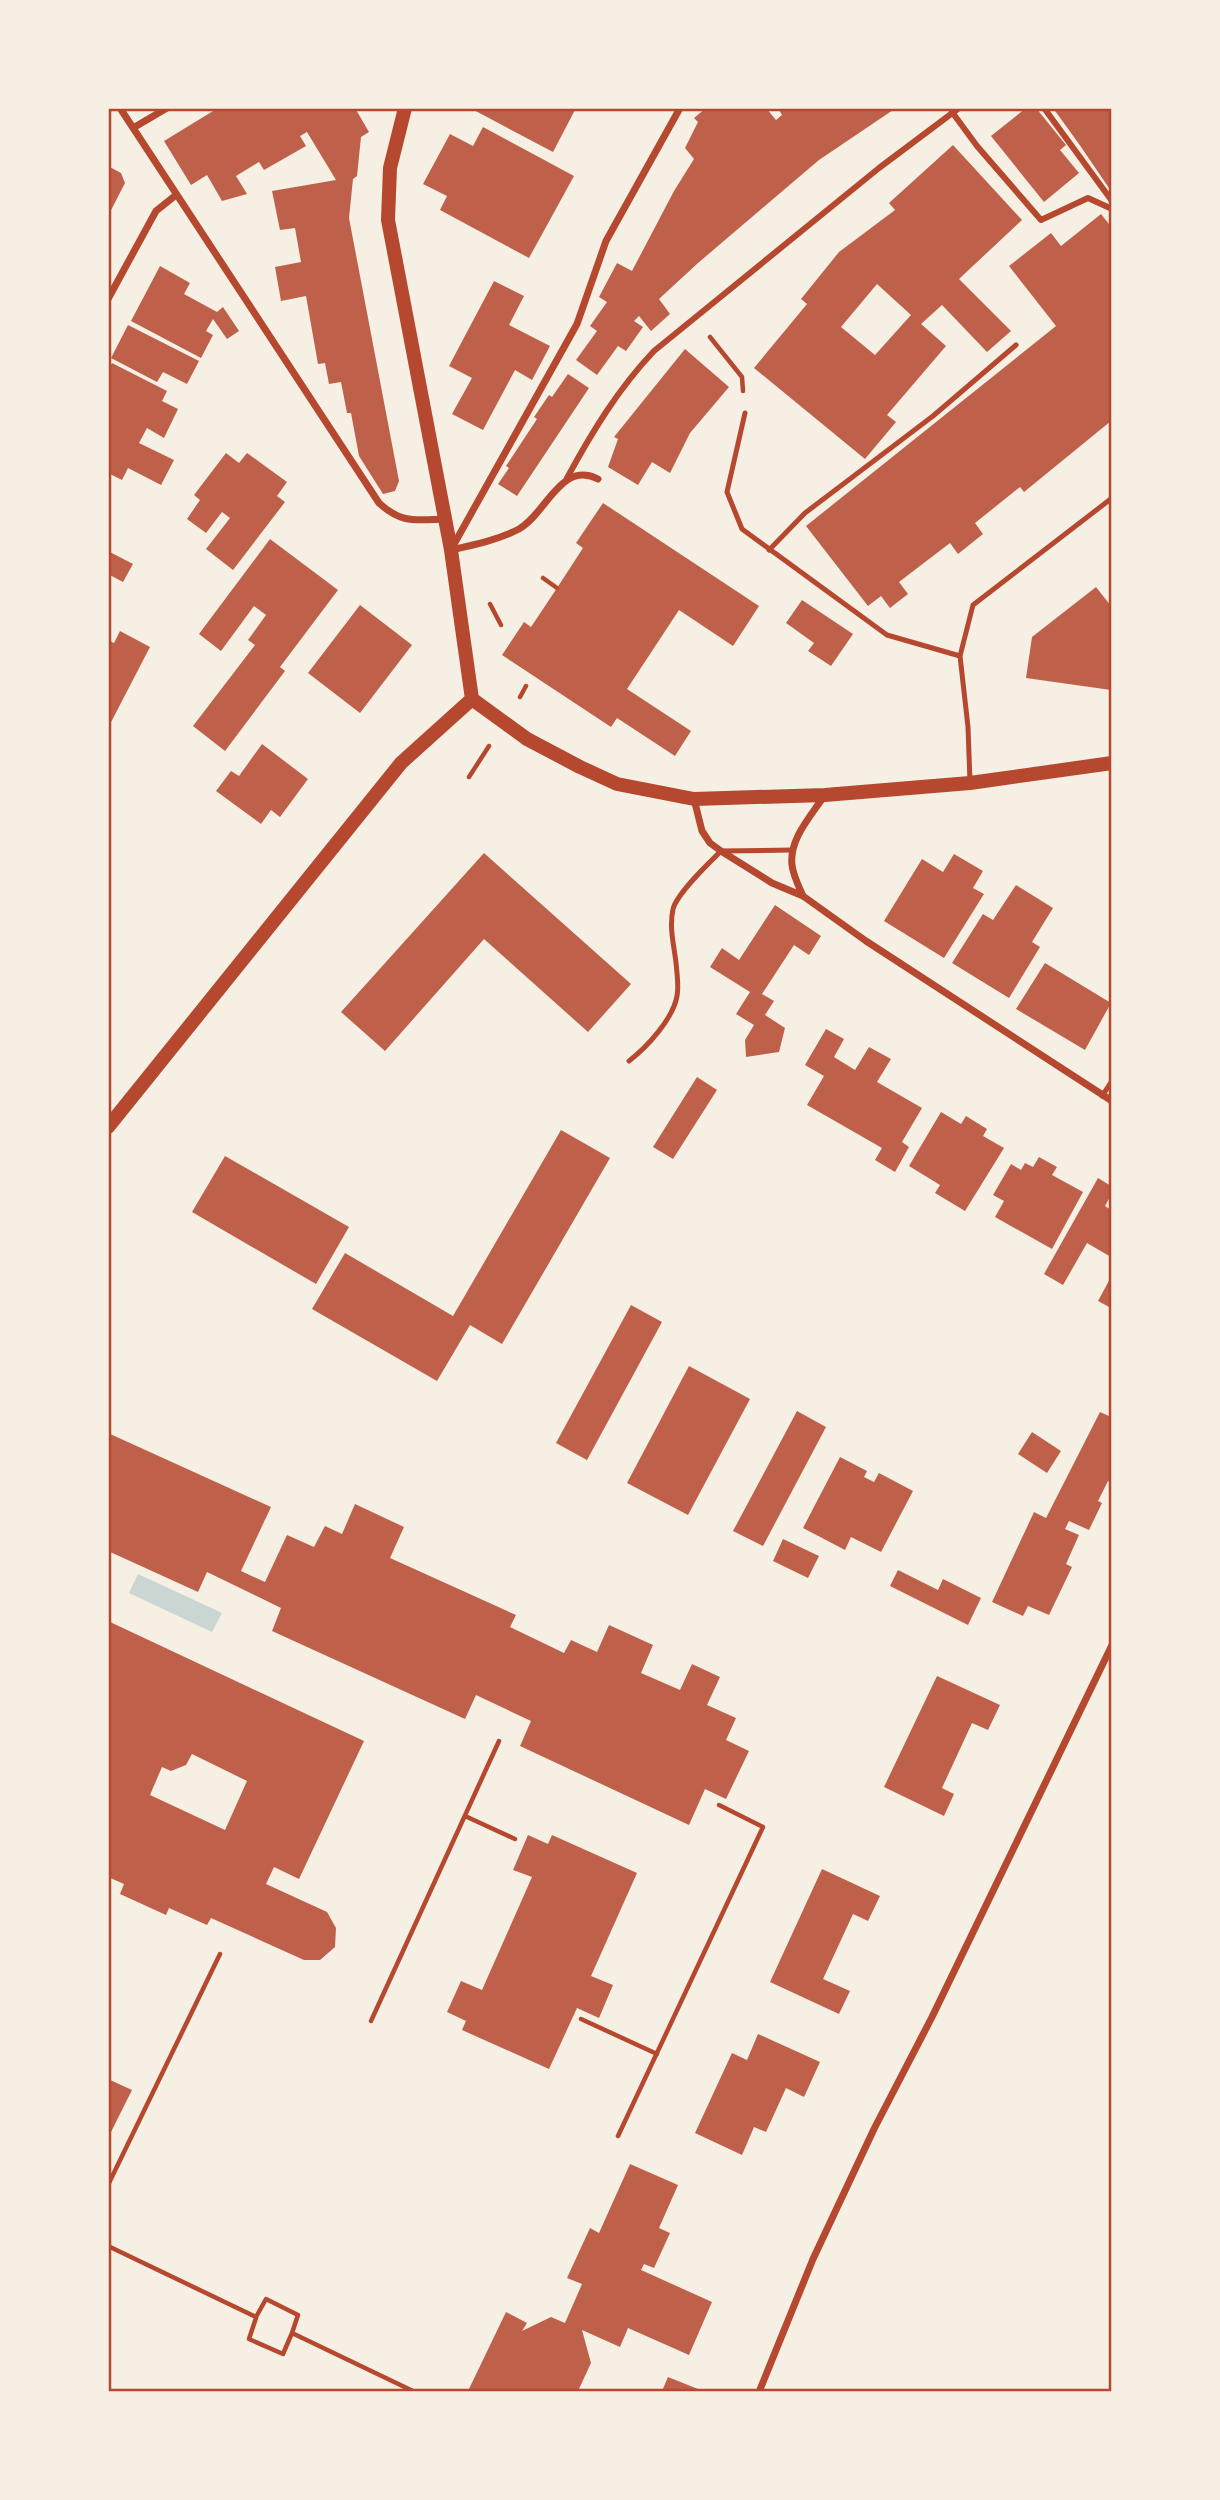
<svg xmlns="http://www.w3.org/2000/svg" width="1220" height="2500" font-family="Lato,sans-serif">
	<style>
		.water { fill: #c9d6d2 }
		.building { fill: #bf614a; fill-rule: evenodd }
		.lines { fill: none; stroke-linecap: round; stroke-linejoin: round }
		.path { stroke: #b5482f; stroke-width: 4.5 }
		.service { stroke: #b5482f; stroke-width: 5 }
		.pedestrian { stroke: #b5482f; stroke-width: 6 }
		.minor { stroke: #b5482f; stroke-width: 7 }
		.secondary { stroke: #b5482f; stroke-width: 14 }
		.neatline { fill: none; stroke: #b5482f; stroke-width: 2.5 }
	</style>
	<rect width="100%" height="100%" fill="#f6efe4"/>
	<path class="water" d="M138,1574l84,39 -10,19 -83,-39z"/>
	<path class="building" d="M218,108h137l14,24 -8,5 -4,39 -4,3 -4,39 50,263 -4,10 -12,3 -24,-38 -8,-43h-4l-6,-31 -12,2 -4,-21 -7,1 -12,-68 -25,5 -6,-34 26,-5 -6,-34 -15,2 -8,-39 64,-11 -29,-48 -7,4 6,10 -42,24 -5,-8 -23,14 11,18 -25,7 -15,-26 -16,10 -27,-44z
		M470,108h106l-23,44z
		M706,108h60l10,12 6,-5 -4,-7h118l-77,52 -121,103 -39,36 11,15 -19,17 -12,-15 -5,5 9,6 -17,24 -8,-5 -21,29 -21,-15 21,-29 -7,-5 17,-24 -8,-5 18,-34 15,8 42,-80 20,-32 -9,-11 13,-26 -4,-4z
		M1026,108h10l30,37 -6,5 19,23 -35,29 -53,-66z
		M1053,108h58v83l-32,-47z
		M483,127l91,49 -45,82 -89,-48 7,-14 -24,-12 27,-50 23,12z
		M953,145l69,75 -63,59 52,52 -24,21 -45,-47 -21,19 25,22 -59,69 9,7 -31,37 -111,-91 53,-64 -6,-5 38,-47 56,-42 -6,-7zM877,284l34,31 -36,40 -34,-28z
		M108,166l13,7 4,10 -17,33z
		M1101,214l8,10 2,-2v199l-87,71 -4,-5 -45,36 8,11 -25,20 -8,-11 -51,39 9,12 -18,14 -9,-12 -13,10 -62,-80 250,-200 -47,-60 42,-33 10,13z
		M160,266l30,17 -6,11 33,18 6,-5 16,24 -12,8 -14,-20 -7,12 7,4 -12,23 -70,-37z
		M494,281l30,15 -15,29 41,21 -18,34 -17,-10 -32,60 -31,-16 20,-36 -23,-12z
		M128,325l71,36 -12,23 -24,-12 -6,10 -46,-24z
		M685,349l44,38 -39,46 -20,40 -18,-11 -14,23 -30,-18 10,-28 -4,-2z
		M112,363l55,28 -5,10 16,8 -14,29 -17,-10 -8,15 35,17 -13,25 -33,-17 -6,12 -14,-7v-103z
		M568,374l21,14 -72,108 -19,-12 11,-16 -3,-2 31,-47 -3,-2 15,-22 3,2z
		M226,453l13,10 8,-10 40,29 -10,14 8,6 -52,68 -27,-21 24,-31 -8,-6 -16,21 -19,-14 13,-19 -6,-5z
		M603,503l156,103 -26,40 -54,-36 -52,79 64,42 -16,25 -58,-38 -6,9 -109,-72 22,-33 7,5 26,-39 26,-40 -7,-5z
		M270,539l68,51 -58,77 5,4 -60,80 -32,-25 62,-81 -7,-5 18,-25 -12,-9 -33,45 -22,-17z
		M108,551l25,13 -10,18 -15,-8z
		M1096,587l15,19v84l-85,-12 6,-41z
		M802,600l51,34 -22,32 -23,-15 6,-8 -28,-20z
		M360,605l52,40 -52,68 -52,-40z
		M120,631l30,16 -42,81v-88l6,3z
		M262,744l46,35 -28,38 -9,-7 -10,14 -45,-33 15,-20 8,5z
		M484,853l147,131 -43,48 -104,-93 -99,112 -44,-39z
		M954,854l29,17 -10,17 11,6 -40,64 -60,-37 38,-62 21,13z
		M1016,885l37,23 -21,34 8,5 -31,51 -57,-35 31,-49 10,6z
		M775,905l46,31 -12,19 -15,-10 -32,49 12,7 -9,14 20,13 -6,24 -33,5 -1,-17 9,-15 -18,-11 14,-22 -40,-25 12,-19 17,12z
		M1045,963l66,40 -26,47 -69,-41z
		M826,1029l18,10 -10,18 21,13 14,-23 22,12 -14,23 45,26 -20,34 7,5 -14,25 -20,-12 7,-12 -75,-43 17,-29 -19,-11z
		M697,1077l20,13 -44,69 -20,-12z
		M941,1112l20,12 5,-8 21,13 -4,7 21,12 -39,63 -30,-18 5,-8 -31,-19z
		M561,1130l49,28 -108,186 -32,-19 -33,56 -125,-72 33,-56 108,63z
		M225,1156l124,71 -33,57 -124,-72z
		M1039,1157l18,10 -5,8 31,17 -31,57 -57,-32 9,-16 -11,-6 18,-31 10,6 4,-7 8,4z
		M1098,1178l13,8v9l-6,11 6,4v47l-24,-14 -24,42 -19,-11z
		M1111,1277v31l-13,-7z
		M631,1305l31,17 -75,138 -31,-17z
		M689,1366l61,33 -62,116 -61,-32z
		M797,1411l29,16 -63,119 -30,-15z
		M1100,1412l11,5v66l-3,-2 -10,20 4,2 -13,27 -20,-9 -4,8 14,6 -13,29 6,3 -23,48 -21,-9 -5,10 -31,-14 42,-90 12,6z
		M1032,1432l29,19 -14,22 -29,-19z
		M108,1433l163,74 -30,64 24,11 22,-47 27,12 11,-21 17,8 13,-30 49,23 -14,31 126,57 -6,12 54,26 7,-13 26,12 12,-27 44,20 -12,28 39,17 12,-26 28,13 -13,28 29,13 -10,22 23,11 -23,48 -21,-10 -16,36 -169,-79 11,-25 -55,-26 -11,24 -193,-88 9,-23 -74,-36 -9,20 -90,-41z
		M840,1457l27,14 -3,6 10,5 5,-9 34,18 -32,61 -30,-15 -6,13 -42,-22z
		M783,1539l36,17 -11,22 -35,-17z
		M898,1570l40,20 5,-11 38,19 -13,27 -78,-39z
		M108,1621l256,120 -65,138 -25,-12 -8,17 61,28 9,16 -1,19 -15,13h-16l-93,-42 -4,7 -38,-17 -3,7 -46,-21 4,-10 -16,-7zM192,1754l55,27 -22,49 -75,-35 12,-28 9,4 15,-6z
		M937,1676l63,29 -12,25 -16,-7 -30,65 12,6 -10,22 -60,-29z
		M528,1835l20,9 4,-9 85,38 -46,103 22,9 -14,33 -22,-10 -28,61 -87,-39 4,-9 -19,-9 14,-31 21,9 50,-113 -19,-7z
		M822,1869l58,27 -12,25 -15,-7 -30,65 27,12 -11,23 -69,-32z
		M758,2034l62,28 -16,35 -18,-9 -20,44 -12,-5 -12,28 -47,-22 37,-80 15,7z
		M108,2079l24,11 -24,48z
		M630,2164l48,21 -19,43 11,5 -16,35 -10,-4 -3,6 71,32 -23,53 -61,-27 -8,19 -38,-17 9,33 -13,28h-110l38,-79 21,11 -5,8 29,-14 14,6 17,-39 -15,-6 23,-50 9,5z
		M668,2377l35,14h-41z"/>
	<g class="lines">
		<path class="path" d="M710,337l32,40 1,14
			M543,578l14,10
			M490,604l11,21
			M520,697l6,-11
			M469,777l20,-31
			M465,1816l50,23
			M581,2019l76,35
			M371,2021l128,-280
			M618,2136l145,-309 -44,-22
			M108,2185l112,-231
			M108,2246l148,71 10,-18 32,16 -6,18 123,59
			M256,2318l-7,21 34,15 9,-21"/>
		<path class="service" d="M745,413l-18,79 15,37 145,106 73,21
			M769,550l36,-37 128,-97 83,-71
			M970,782l-2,-55 -8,-71 13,-51 139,-107
			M629,1061c18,-14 44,-42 48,-65 2,-9 0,-23 -1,-33 -2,-18 -7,-35 -3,-54 4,-16 36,-46 48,-58l71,-1
			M1102,1096l10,-15"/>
		<path class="pedestrian" d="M1044,108l68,93
			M952,112l25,34 64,74 47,-22 24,11
			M567,478c25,-46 51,-89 87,-127l225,-183 80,-60"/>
		<path class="minor" d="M120,108l259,395c23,21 36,17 66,16
			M133,128l34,-20
			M108,299l48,-88 20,-16
			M453,546l124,-222 29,-83 74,-133
			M451,550c23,-5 47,-10 68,-21 27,-15 42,-69 79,-50
			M694,799l8,32 8,12 11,8 51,32 31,13 63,45 246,160
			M803,896c-4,-9 -10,-21 -11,-31 -3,-26 19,-49 32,-69
			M759,2392l54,-133 61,-130 58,-112 180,-372"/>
		<path class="secondary" d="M405,108l-15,60 -2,52 63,330 21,149
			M472,699l55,40 53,28 37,17 77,15 131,-4 145,-12 142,-20
			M108,1127l293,-364 71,-64"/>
	</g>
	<rect width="1220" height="2500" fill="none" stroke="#f6efe4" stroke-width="220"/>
	<rect x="110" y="110" width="1000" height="2280" class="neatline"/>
</svg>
